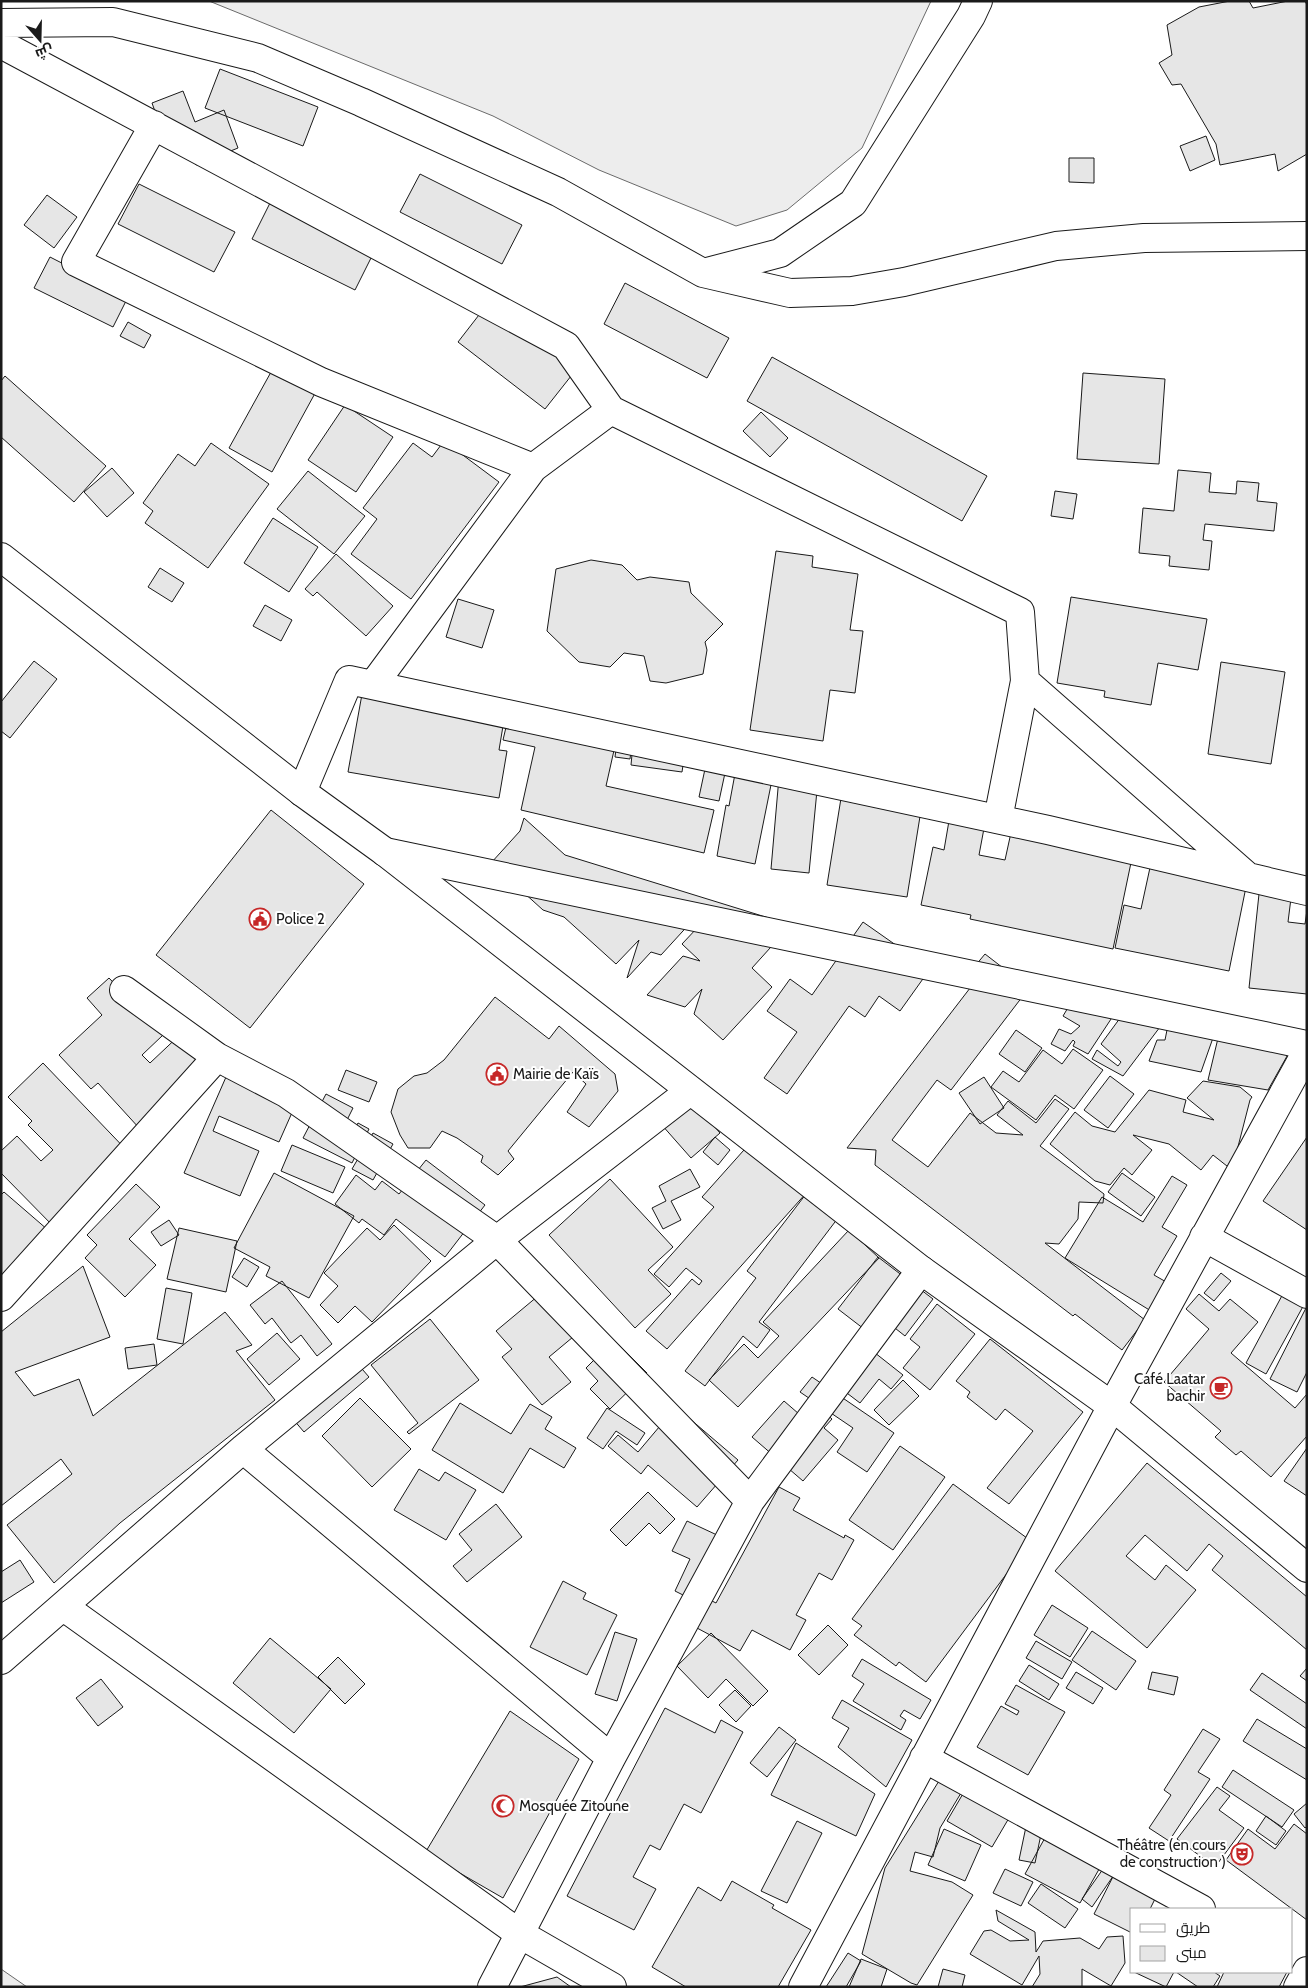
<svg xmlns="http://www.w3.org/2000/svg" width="1308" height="1988" font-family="Cabin,Cairo,sans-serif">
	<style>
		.built { fill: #ededed; stroke: #6a6a6a }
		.building { fill: #e6e6e6; stroke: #1a1a1a }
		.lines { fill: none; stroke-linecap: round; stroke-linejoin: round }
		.minor-casing { stroke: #1a1a1a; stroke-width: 30 }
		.major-casing { stroke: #1a1a1a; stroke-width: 30 }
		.minor { stroke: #fff; stroke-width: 28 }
		.major { stroke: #fff; stroke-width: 28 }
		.labels { text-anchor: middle; stroke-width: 4; stroke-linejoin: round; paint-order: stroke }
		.poi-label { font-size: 15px; fill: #1a1a1a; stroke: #fff; text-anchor: start }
	</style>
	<rect width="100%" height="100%" fill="#fff"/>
	<path class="built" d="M209,1h722l-69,147 -75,62 -51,16 -137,-56 -106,-54z
		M1,1969l26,18h-26z"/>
	<path class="building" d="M1230,1h19l4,7 35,-7h17l2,4v149l-29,17 -3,-17 -55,11 -4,-21 -35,-60 -9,1 -13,-22 13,-8 -5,-30 32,-18z
		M220,69l98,38 -15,39 -98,-38z
		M183,91l12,31 29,-12 14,38 -42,17 -13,-34 -26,-14 -5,-14z
		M1206,136l9,24 -25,11 -10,-25z
		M1069,158h25v25l-25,-1z
		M420,174l102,51 -20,39 -102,-52z
		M139,184l96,48 -21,40 -96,-48z
		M47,195l30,22 -23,31 -30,-23z
		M272,199l103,51 -20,40 -103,-51z
		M50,257l78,40 -15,30 -79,-39z
		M625,283l104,55 -22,40 -103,-54z
		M489,302l86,69 -30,38 -87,-67z
		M128,322l23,13 -7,13 -24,-12z
		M772,357l215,119 -25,45 -215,-120z
		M276,363l43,23 -47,86 -43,-24z
		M1083,373l82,6 -6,85 -82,-5z
		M5,376l101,90 -32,36 -73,-65v-56z
		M345,405l48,32 -37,55 -48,-32z
		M761,412l27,26 -18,19 -27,-26z
		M444,441l55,41 -88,117 -60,-45 26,-35 -14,-11 50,-65 19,14z
		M211,443l58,41 -61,84 -63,-45 8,-12 -10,-8 35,-49 17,12z
		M112,468l22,25 -27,24 -23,-25z
		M1178,470l33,3 -2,19 27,2 1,-13 22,2 -2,18 20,2 -3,28 -69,-7 -2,16 9,1 -3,29 -40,-4 1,-10 -31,-3 4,-45 31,3z
		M308,471l57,45 -31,38 -57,-45z
		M1055,491l22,3 -4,25 -22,-3z
		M273,518l45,29 -29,45 -45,-29z
		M776,551l37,5 -1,11 46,7 -8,56 13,1 -8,62 -25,-3 -7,51 -73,-11z
		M336,554l57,52 -27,30 -49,-44 -4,4 -8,-7z
		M591,560l31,5 15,15 13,-3 39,5 2,11 32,31 -18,18 2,8 -4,24 -37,9 -16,-2 -6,-25 -20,-3 -14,14 -31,-5 -32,-31 9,-62z
		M160,568l24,15 -12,19 -24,-15z
		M1071,597l136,22 -9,51 -40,-7 -7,42 -47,-8 1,-6 -48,-8z
		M458,599l36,11 -12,38 -36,-11z
		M265,605l27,15 -11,21 -28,-15z
		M34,661l23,18 -47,59 -9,-7v-29z
		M1221,662l64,10 -14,92 -63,-10z
		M364,683l142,25 -7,42 8,1 -8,47 -151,-26z
		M510,710l107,27 -11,49 108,24 -10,43 -183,-43 14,-63 -32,-7z
		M617,741l15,2 -2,16 -15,-2z
		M633,744l52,8 -3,20 -51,-7z
		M708,755l20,4 -9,42 -20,-4z
		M737,763l37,7 -19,94 -38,-8 9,-51 3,1z
		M779,777l39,3 -9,93 -38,-4z
		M842,792l80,12 -15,93 -80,-12z
		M271,810l93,74 -114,144 -94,-73z
		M950,815l35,8 -6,32 26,5 7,-32 121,25 -20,96 -143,-30 1,-4 -50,-10 12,-58 11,3z
		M524,818l41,37 220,68 -5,14 -28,31 20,19 -49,53 -29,-26 8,-25 -17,18 -38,-12 36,-39 17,5 -18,-17 16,-17 6,-19 -43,47 -10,-3 -24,26 12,-38 -23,24 -52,-47 -21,-7 -52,-47 29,-32z
		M1151,863l96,19 -18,89 -114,-23 9,-43 17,4z
		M1259,894l32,4 -3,24 17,2 2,-14v84l-58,-6z
		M863,922l67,47 -30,42 -21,-15 -14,21 -16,-11 -62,88 -23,-16 33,-46 -30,-21 23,-32 22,16z
		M985,954l44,34 -78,102 -14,-10 -45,60 36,27 42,-54 26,20 27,2 -26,-20 11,-14 28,22 19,-24 14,10 -29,37 64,48 -1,9 -24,-1 -1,17 -19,25 -14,-1 100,77 -23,30 -47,-36 -2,2 -198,-151 1,-15 -29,-2 130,-169 -2,-13z
		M109,978l54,57 -21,20 8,8 35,-33 28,30 -73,69 -42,-46 -7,6 -32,-34 43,-40 -15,-17z
		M495,997l54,42 10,-13 56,48 3,17 -29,36 -22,-15 19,-28 -13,-12 -65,79 6,8 -16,16 -17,-13 2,-6 -26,-18 -15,-7 -12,17h-22l-8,-13 -9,-23 7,-23 16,-13 13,-3 17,-13z
		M1072,1001l43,12 -27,41 -15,-8 2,-4 -2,-2 -8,11 -14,-7 8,-15 12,5 9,-8 -17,-10z
		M1123,1014l40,9 -40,53 -31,-17 5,-9 21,16 3,-4 -20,-18z
		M1168,1025l46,10 -13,37 -52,-11 8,-21h8z
		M1016,1030l26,18 -17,24 -26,-18z
		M1219,1034l72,15 -23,41 -60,-10z
		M1073,1049l30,21 -29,39 -19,-14 -19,25 -45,-33 12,-16 16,11 24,-32 19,14z
		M233,1061l69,29 -23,52 -60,-26 -6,15 46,20 -19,45 -56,-23z
		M43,1063l91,95 -76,73 -57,-58v-22l16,-15 24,25 12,-11 -25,-25 4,-4 -24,-24z
		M346,1070l31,12 -8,20 -31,-12z
		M1110,1076l24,18 -26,34 -24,-18z
		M984,1077l20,31 -24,16 -21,-31z
		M1203,1081l37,6 12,10 -2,3 -18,70 -19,-15 -12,15 -32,-26 -36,-9 19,15 -20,25 -8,-7 -14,17 -15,-4 -45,-37 25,-32 17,14 23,6 34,-42 37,10 -3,12 31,8 -27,-22z
		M326,1094l27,14 -13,26 9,5 9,-16 11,6 -17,34 -49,-25z
		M690,1098l30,35 -29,25 -30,-34z
		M373,1133l20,11 -20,36 -21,-11z
		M715,1137l15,13 -12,15 -15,-13z
		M1307,1137v93l-44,-29z
		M752,1141l56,50 -141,158 -21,-18 46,-52 7,6 3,-4 -16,-13 -17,19 -15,-13 60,-67 -12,-10z
		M292,1145l53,22 -12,26 -52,-22z
		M426,1160l59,45 -40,52 -49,-38 -12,16 -22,-16 -3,4 -24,-19 21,-29 19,15 7,-9 17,13z
		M690,1169l10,18 -29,14 10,19 -18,9 -11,-21 14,-7 -7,-15z
		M274,1173l80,43 -45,82 -43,-22 4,-9 -36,-19z
		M1122,1173l33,24 -14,19 -33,-24z
		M1172,1176l15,9 -25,42 15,9 -23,39 14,8 -17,28 -86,-53 37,-61 41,25z
		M610,1179l63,68 -25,23 23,24 -36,34 -86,-93z
		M136,1184l24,23 -31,32 27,26 -31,32 -40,-39 12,-13 -10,-10z
		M4,1192l44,38 -47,70v-105z
		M806,1194l32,24 -79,104 11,8 -13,18 -14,-12 -38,50 -20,-15 71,-93 -9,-7z
		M169,1220l10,15 -18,11 -10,-14z
		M394,1225l37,36 -59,61 -17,-16 -17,17 -18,-18 18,-19 -14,-13 43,-45 13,12z
		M179,1228l58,13 -11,51 -59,-13z
		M849,1230l30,28 -141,149 -29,-27 35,-36 14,14 21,-22 -16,-14z
		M878,1257l55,42 -28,37 -29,-23 -12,16 -26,-20z
		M244,1258l15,9 -12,20 -15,-10z
		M83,1266l27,71 -95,35 19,24 45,-17 14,37 132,-104 27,33 -16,6 39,49 -155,123 -66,60 -47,-58 65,-51 -11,-15 -60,47v-174z
		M1221,1273l10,8 -17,20 -10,-8z
		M282,1281l50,63 -15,12 -16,-21 -10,8 -19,-25 -7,6 -15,-19z
		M550,1286l35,41 -36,30 22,25 -29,23 -40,-48 10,-8 -16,-18z
		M166,1288l26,5 -9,51 -26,-5z
		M1285,1290l21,11 -40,73 -20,-11z
		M1199,1294l20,17 11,-12 28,23 -27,31 64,55 12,-14v42l-36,41 -30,-26 -5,4 -21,-18 6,-6 -57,-49 45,-53 -23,-20z
		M937,1304l38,30 -45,56 -27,-22 17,-21 -10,-8z
		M1307,1306v66l-10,20 -27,-13z
		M430,1319l49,61 -70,54 -2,-2 11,-9 -47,-58z
		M277,1333l23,26 -31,26 -22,-26z
		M990,1339l93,73 -74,92 -22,-16 46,-57 -28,-22 -9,11 -29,-23 3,-5 -14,-11z
		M614,1340l33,33 -37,36 -20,-20 8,-8 -12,-13z
		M154,1344l3,21 -29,4 -3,-21z
		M865,1345l38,30 -12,14 -12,-10 -19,24 -25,-19z
		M356,1362l13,15 -65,55 -23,-27z
		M812,1377l82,56 -27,39 -30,-20 16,-24 -53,-36z
		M903,1380l16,16 -30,29 -15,-15z
		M360,1398l51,51 -39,38 -50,-51z
		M811,1400l21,19 -8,9 14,12 -35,41 -51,-44 32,-36 15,13z
		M460,1403l51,31 19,-30 22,13 -7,12 31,19 -12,20 -34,-20 -27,45 -71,-43z
		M676,1407l62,53 -41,47 -49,-42 -7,9 -33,-28 10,-11 20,17z
		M607,1408l38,25 -8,12 -21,-14 -13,18 -16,-11z
		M900,1446l45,31 -52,73 -44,-30z
		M1307,1448v48l-23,-15z
		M1147,1463l160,134v53l-95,-80 11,-14 -14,-12 -22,27 -42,-36 -19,21 29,24 11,-15 30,25 -49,58 -92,-77z
		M419,1469l20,12 6,-9 31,18 -30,50 -52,-30z
		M953,1484l78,57 -105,141 -27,-20 -3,4 -42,-31 8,-9 -10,-7z
		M779,1487l21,11 -7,12 51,28 1,-3 9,5 -22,40 -13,-7 -23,42 10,5 -16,30 -38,-20 -12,21 -43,-23 15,-27 4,2z
		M648,1492l27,27 -15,15 -11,-11 -23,23 -16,-16z
		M496,1504l26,33 -55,45 -14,-16 19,-16 -13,-16z
		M687,1521l30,14 -30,62 -12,-6 15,-32 -18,-8z
		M20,1560l14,22 -33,21v-31z
		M563,1581l23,12 -3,6 34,16 -30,60 -57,-28z
		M1052,1605l36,23 -18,29 -36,-22z
		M828,1625l20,20 -29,30 -21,-20z
		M1092,1631l44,30 -20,29 -44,-30z
		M615,1632l22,7 -20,62 -22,-7z
		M711,1633l57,58 -15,15 -27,-27 -18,19 -31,-32z
		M270,1638l61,51 -37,44 -61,-50z
		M1036,1641l36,21 -10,17 -36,-21z
		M338,1657l27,27 -20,20 -27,-27z
		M862,1659l69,41 -11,19 -16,-9 -4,6 6,4 -5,10 -48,-29 11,-17 -12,-8z
		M1029,1665l30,19 -10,16 -30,-19z
		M1307,1668v13l-7,-5z
		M1076,1672l27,16 -10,16 -27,-16z
		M1152,1672l26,5 -4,18 -26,-6z
		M1262,1673l45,31v25l-57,-39z
		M101,1679l22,28 -25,19 -22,-28z
		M1016,1685l49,27 -37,63 -51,-28 24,-41 16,9 2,-4 -14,-7z
		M735,1690l16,16 -15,16 -17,-17z
		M842,1700l70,40 -26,47 -48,-40 11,-19 -17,-10z
		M665,1708l50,25 6,-13 22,12 -42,81 -17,-9 -24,46 -10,-5 -17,32 23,12 -22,41 -67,-34z
		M510,1711l69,48 -76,139 -78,-45z
		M1257,1719l50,30v31l-64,-39z
		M779,1727l17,13 -29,37 -17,-14z
		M1203,1729l17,10 -22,33 12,7 -41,62 -20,-13 22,-33 -7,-5z
		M796,1743l79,51 -19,42 -85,-41z
		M947,1768l23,10 -30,50 -7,29 -18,-5 -5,19 42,11 21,13 -56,90 -6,-2 -49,-29 23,-86z
		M1233,1770l61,40 -12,17 -60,-40z
		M971,1780l45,26 -24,41 -45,-26z
		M1217,1787l13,9 -11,14 25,18 -29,39 -38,-28z
		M1307,1803v23l-2,2 -11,-14z
		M1266,1816l20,15 -10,14 -20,-14z
		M1028,1817l16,3 -9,43 -16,-3z
		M797,1821l25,12 -35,70 -26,-12z
		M1294,1824l13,10v86l-81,-60 22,-31 27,20z
		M1052,1825l55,30 -27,48 -55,-29z
		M944,1829l37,16 -16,36 -37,-16z
		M1110,1859l10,7 -28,41 -10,-8z
		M1121,1861l42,22 -13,26h-18v24l-38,-19z
		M1005,1869l28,13 -12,24 -28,-13z
		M732,1881l42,24 -2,3 39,22 -33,57h-92l-34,-20 46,-80 23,14z
		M1041,1884l37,25 -13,19 -37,-25z
		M996,1910l39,22 1,20 7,-11 37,-3 19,11 8,-12 16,-1 2,27 -14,23 -29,-17v18h-50l8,-13 -1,-18 -17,29 -52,-31 14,-23 7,-1 19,11 19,-1 -31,-19z
		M848,1953l13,8 -15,26h-20z
		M861,1959l26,10 -6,18h-32z
		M943,1969l22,6 -3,12h-24z
		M1134,1972h40l-8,15z
		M1176,1972h38l6,4 -7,11h-15z
		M1224,1972h63l-8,15h-62z
		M557,1977l14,10h-51z"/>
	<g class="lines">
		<g class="minor-casing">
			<path id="minor" d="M1,23l112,-1 145,36 103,44 197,90 145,81 87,20 62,-2 52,-9 152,-36 88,-8 163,-2
				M1,44l565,302 45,64
				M154,125l-78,137 245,120 212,86
				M707,272l73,-19 73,-50 118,-187 7,-15
				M373,685l160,-217 78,-58 409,202 5,69 223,196
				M302,792l47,-112 699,150 259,61
				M998,819l27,-138
				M385,852l922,193
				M124,990l93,67 69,36 211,147 253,261
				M1204,1237l103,57
				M1,1297l216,-240
				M243,1449l368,309
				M64,1607l456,327 92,53
				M1,1660l242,-211 254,-209 193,-149
				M924,1758l277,151
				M492,1987l119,-229 139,-257 171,-231
				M803,1987l309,-581 195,-355
				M1298,1987l9,-16"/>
		</g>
		<g class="major-casing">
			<path id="major" d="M1,557l301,235 83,60 536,418 191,136 195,162"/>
		</g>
		<use href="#minor" class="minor"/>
		<use href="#major" class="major"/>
	</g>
	<defs>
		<g id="civic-ring" transform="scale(1.125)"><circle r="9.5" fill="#fff" stroke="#c62828" stroke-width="1.5"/><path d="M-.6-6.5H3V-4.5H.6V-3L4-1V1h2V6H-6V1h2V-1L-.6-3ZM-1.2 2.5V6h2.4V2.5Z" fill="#c62828"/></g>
		<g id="cafe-ring" transform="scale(1.125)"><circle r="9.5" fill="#fff" stroke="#c62828" stroke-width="1.5"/><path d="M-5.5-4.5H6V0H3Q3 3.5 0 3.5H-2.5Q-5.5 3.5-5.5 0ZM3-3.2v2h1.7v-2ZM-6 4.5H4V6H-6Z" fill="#c62828"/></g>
		<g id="mosque-ring" transform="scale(1.125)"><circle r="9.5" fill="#fff" stroke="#c62828" stroke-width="1.5"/><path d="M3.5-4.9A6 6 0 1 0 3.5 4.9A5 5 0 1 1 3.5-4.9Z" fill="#c62828"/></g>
		<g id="theatre-ring" transform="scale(1.125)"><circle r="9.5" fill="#fff" stroke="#c62828" stroke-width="1.5"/><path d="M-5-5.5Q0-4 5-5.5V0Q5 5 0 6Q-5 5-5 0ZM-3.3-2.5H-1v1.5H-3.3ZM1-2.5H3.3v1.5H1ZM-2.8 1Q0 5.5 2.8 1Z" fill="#c62828"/></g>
	</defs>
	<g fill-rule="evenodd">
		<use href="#civic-ring" x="260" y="919"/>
		<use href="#civic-ring" x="497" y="1074"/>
		<use href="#cafe-ring" x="1221" y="1388"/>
		<use href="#mosque-ring" x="503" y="1806"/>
		<use href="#theatre-ring" x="1242" y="1854"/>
	</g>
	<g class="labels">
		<g class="poi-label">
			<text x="276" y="924">Police 2</text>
			<text x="513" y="1079">Mairie de Kaïs</text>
			<text x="1205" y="1384" text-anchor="end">Café Laatar<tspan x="1205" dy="17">bachir</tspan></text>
			<text x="519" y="1811">Mosquée Zitoune</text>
			<text x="1226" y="1850" text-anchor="end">Théâtre (en cours<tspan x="1226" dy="17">de construction )</tspan></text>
		</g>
	</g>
	<rect width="1308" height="1988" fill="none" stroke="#1a1a1a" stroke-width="5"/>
	<rect x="1130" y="1908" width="162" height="65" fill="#ffffff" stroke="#a3a3a3"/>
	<rect x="1140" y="1924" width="25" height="8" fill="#ffffff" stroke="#a3a3a3"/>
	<text x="1176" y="1933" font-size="15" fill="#1a1a1a">طريق</text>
	<rect x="1140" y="1946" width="25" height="15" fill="#e6e6e6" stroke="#a3a3a3"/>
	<text x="1176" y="1958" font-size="15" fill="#1a1a1a">مبنى</text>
	<g transform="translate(40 40) rotate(160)" stroke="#ffffff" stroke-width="4" paint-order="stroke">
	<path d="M0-4L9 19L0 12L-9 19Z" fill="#1a1a1a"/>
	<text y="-8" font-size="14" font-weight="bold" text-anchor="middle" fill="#1a1a1a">ش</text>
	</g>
</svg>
